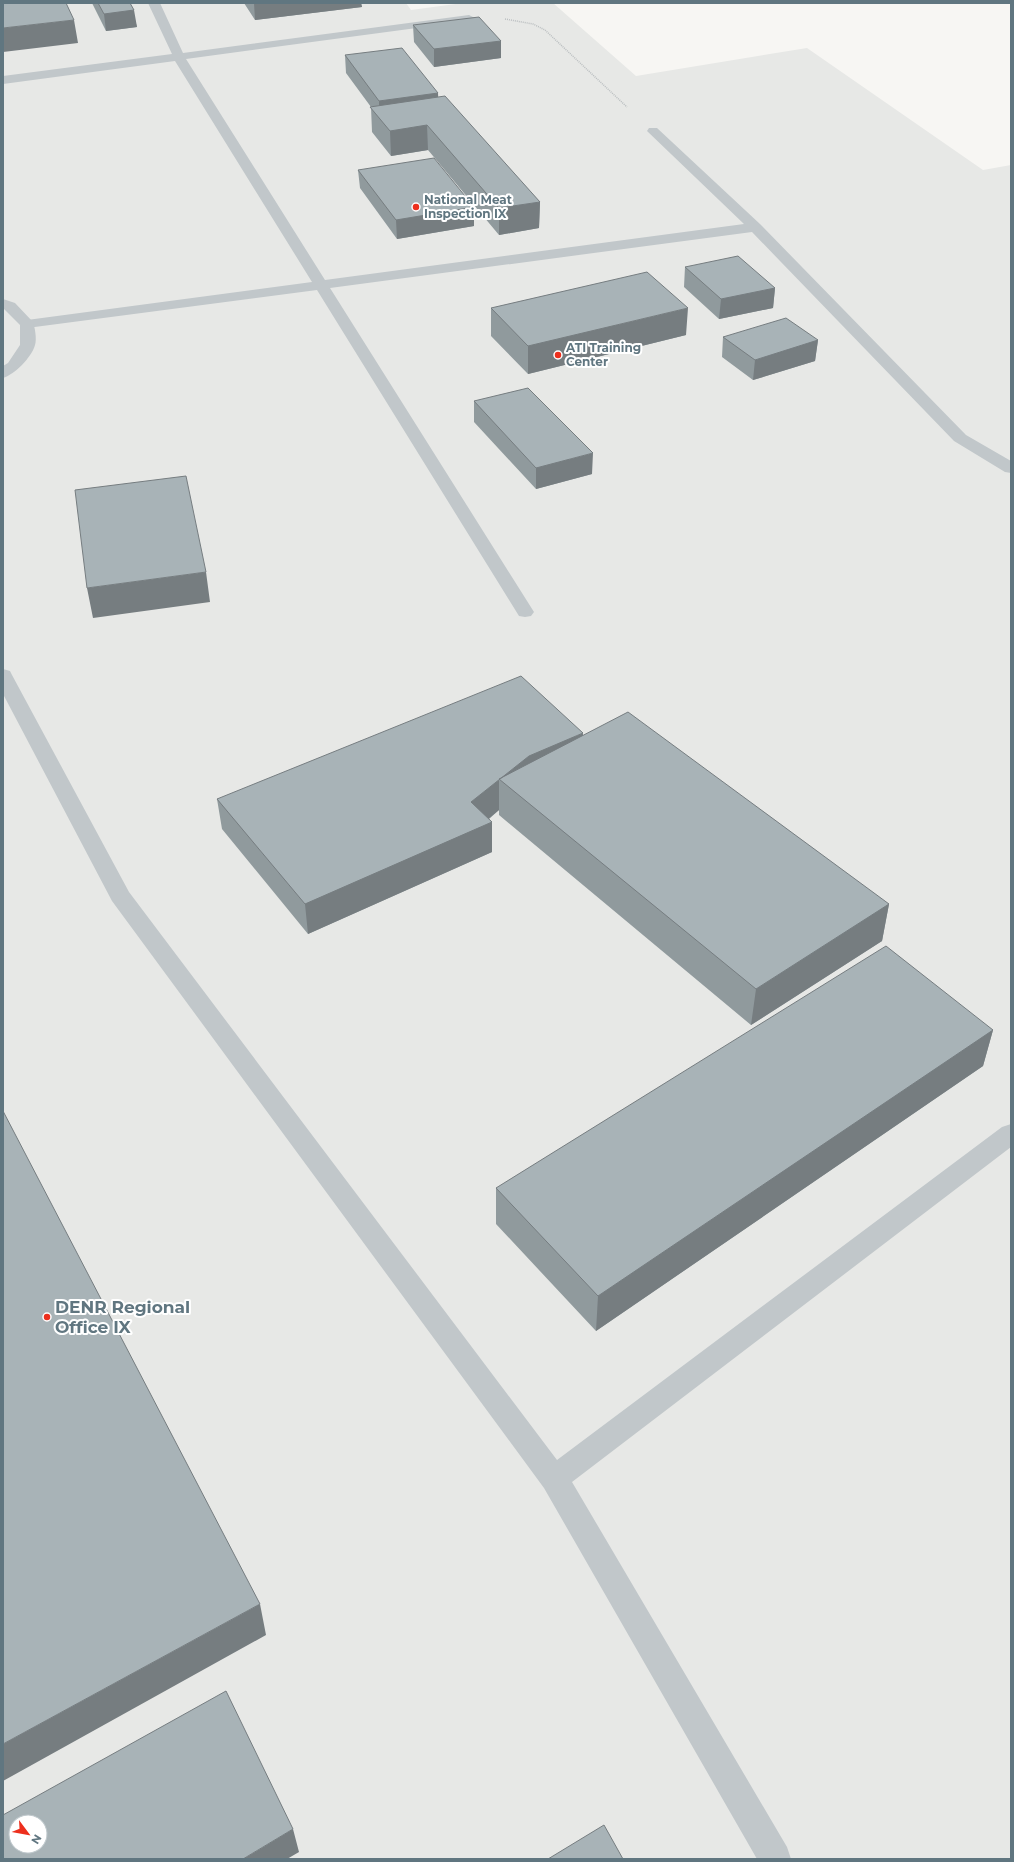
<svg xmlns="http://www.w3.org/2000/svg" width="1014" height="1862" font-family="Montserrat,sans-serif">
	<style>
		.built { fill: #e7e8e6; fill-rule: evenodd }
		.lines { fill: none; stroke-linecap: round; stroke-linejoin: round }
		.path { stroke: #bbbfc1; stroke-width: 1.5; stroke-dasharray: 1 1; stroke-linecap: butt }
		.lane { fill: #c1c7ca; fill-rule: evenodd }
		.street { fill: #c1c7ca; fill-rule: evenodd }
		.wall { fill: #909a9d }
		.shaded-wall { fill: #767d80 }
		.building { fill: #a8b3b7; stroke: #767d80; fill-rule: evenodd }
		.poi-dot { fill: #ed2f1d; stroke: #fff; stroke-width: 1.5 }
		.labels { text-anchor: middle; stroke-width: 4; stroke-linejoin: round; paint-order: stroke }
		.far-poi-label { font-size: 12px; font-weight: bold; fill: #607680; stroke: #fff; text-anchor: start }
		.near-poi-label { font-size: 17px; font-weight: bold; fill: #607680; stroke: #fff; text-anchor: start }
	</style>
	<rect width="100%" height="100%" fill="#f7f6f3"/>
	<path class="built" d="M3,3h403l5,7 52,-7h90l83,73 171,-28 176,122 28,-5v1694h-1008zM16,1822h24v24h-24z"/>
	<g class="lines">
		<path class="path" d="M505,19l28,5 12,6 82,77"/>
		<path class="lane" d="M148,3h12l23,50 286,-38 6,3 -6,3 -283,38 139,221 419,-56 -97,-93 2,-3h8l103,96 206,211 45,26v12l-6,-1 -51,-31 -202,-209 -422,56 204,324 -3,4 -6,1 -6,-1 -202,-326 -290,38 -5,-1 -2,-3 2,-3 5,-1 285,-38 -137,-221 -172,23v-8l169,-22z
			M3,669l7,2 2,4 117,217 428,568 445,-333 9,-3v23l-439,335 215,365 4,12h-34l-213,-371 -432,-587 -109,-207z"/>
		<path class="street" d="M3,299l12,4 17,18c3,4 5,19 3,24 -3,12 -21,30 -32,33v-12l5,-3 12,-18v-20l-17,-17z"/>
	</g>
	<path class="wall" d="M92,3h38l7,24 -31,4z
		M244,3h117l1,4 -107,13z
		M413,25l88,16v17l-67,9 -20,-25z
		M345,55l93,38v4l102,105 -1,26 -40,7 -71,-85 -37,6 -19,-24 -1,-25 -25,-34z
		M358,170l116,56 -77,13 -37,-51z
		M685,267l90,21 -2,20 -54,11 -35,-32z
		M491,308l195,27 -158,39 -37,-38z
		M723,337l95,3 -3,21 -62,19 -31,-23z
		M474,401l118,73 -56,15 -62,-67z
		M583,735l306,169 -7,37 -131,84 -252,-210v-5l-10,9 3,3v30l-184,82 -86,-105 -5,-30z
		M993,1030l-10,36 -387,265 -100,-107v-36z"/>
	<path class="shaded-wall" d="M254,3h107l1,4 -107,13z
		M134,10l3,17 -31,4 -2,-17z
		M74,20l4,23 -75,9v-24z
		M501,41v17l-67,9v-18z
		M438,93l1,18 -60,7v-17z
		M427,125l1,25 -37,6 -1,-25z
		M540,202l-1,26 -40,7v-27z
		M474,207v19l-77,13 -1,-19z
		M775,288l-2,20 -54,11 2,-20z
		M688,308l-2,27 -158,39v-28z
		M818,340l-3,21 -62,19 2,-20z
		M593,453l-1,21 -56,15v-21z
		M206,572l4,30 -117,16 -6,-30z
		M583,733l-1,30 -83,17 30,-24z
		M499,780v30l-23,19 16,-7v30l-184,82 -3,-30 166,-102z
		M889,904l-7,37 -131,84 5,-36z
		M993,1030l-10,36 -387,265 2,-35z
		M260,1604l6,31 -263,146v-37z
		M293,1829l6,23 -12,7h-44z"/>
	<path class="building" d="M3,3h63l8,17 -71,8z
		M98,3h32l4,7 -30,4z
		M479,17l22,24 -67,8 -21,-24z
		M402,48l36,45 -59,8 -34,-46z
		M445,96l95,106 -41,6 -72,-83 -37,6 -20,-24z
		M434,158l40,49 -78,13 -38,-50z
		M738,256l37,32 -54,11 -36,-32z
		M647,272l41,36 -160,38 -37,-38z
		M786,318l32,22 -63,20 -32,-23z
		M528,388l65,65 -57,15 -62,-67z
		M186,476l20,96 -119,16 -12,-98z
		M521,676l62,57 -54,23 -58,46 21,20 -187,82 -88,-105z
		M628,712l261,192 -133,85 -257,-210z
		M886,946l107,84 -395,266 -102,-108z
		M3,1111l257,493 -257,140z
		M226,1691l67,138 -50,30h-240v-44zM16,1822h24v24h-24z
		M604,1825l19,34h-75z"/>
	<g class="poi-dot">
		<circle cx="416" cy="207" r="4"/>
		<circle cx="558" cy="355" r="4"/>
		<circle cx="47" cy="1317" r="4"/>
	</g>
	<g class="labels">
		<g class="far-poi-label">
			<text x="424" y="204">National Meat<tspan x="424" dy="14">Inspection IX</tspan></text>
			<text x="566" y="352">ATI Training<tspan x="566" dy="14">Center</tspan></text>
		</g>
		<g class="near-poi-label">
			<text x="55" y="1313">DENR Regional<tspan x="55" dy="20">Office IX</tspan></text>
		</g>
	</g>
	<rect width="1014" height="1862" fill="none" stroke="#607680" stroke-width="8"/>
	<g transform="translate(28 1834) rotate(122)"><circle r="19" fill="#ffffff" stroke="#bfc8cc"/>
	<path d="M0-3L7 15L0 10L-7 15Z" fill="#ed2f1d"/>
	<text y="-6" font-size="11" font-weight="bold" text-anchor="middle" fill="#607680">N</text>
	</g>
</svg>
